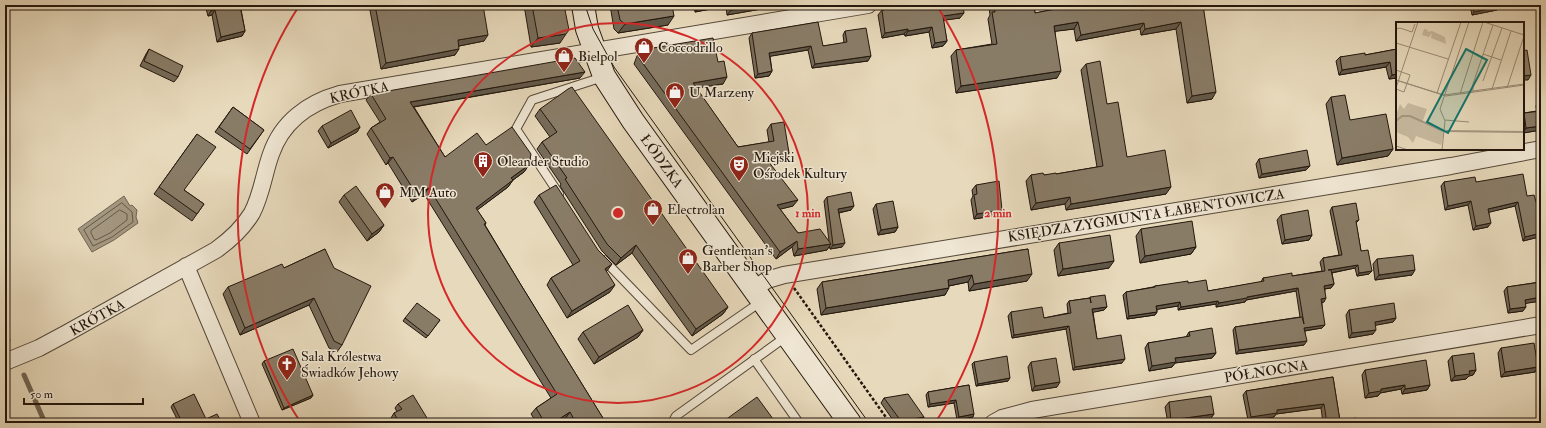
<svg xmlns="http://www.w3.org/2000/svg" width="1546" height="428" font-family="'IM FELL Double Pica',serif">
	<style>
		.water { fill: #a49780; stroke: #706452 }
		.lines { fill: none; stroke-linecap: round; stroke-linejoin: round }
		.shore { stroke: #645746; stroke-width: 1 }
		.stream { stroke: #706452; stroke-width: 5 }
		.lane-casing { stroke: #544838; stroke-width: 10 }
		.street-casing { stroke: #544838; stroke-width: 18 }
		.secondary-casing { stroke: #23170d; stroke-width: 24 }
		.path { stroke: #23170d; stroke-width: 2.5; stroke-dasharray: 3 2; stroke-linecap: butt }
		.lane { stroke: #efe6d3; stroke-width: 8 }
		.street { stroke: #efe6d3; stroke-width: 16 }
		.secondary { stroke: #efe6d3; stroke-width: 22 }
		.tram { stroke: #23170d; stroke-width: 1 }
		.wall { fill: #766b59; stroke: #23170d }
		.shaded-wall { fill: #605748; stroke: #23170d }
		.building { fill: #897c67; stroke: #23170d }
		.ring { fill: none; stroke: #d62828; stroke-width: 2 }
		.labels { text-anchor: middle; stroke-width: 3; stroke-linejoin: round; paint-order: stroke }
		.poi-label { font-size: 14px; fill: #23170d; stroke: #efe6d3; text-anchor: start }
		.street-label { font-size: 14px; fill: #23170d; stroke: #efe6d3 }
		.inset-river { fill: none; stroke: #a49780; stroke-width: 2 }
		.inset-road { fill: none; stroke: #998b75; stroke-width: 1 }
		.view { fill: #0f766e; fill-opacity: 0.15; stroke: #0f766e; stroke-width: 2 }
		.inset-edge { fill: none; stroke: #23170d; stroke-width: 2 }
		.centre { fill: #d62828; stroke: #efe6d3; stroke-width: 2 }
		.ring-label { font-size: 12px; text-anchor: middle; font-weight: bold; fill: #d62828; stroke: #efe6d3; stroke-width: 3; stroke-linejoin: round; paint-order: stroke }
	</style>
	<rect width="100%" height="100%" fill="#e7d9bb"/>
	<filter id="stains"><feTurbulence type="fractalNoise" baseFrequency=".005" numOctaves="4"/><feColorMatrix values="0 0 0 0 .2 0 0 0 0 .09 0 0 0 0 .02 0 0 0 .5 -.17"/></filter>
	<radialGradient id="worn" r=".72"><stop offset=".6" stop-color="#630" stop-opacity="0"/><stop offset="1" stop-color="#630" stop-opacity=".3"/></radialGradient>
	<path class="water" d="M124,196l6,10 2,-1 5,5 -1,7 2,6 -24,17 -22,12 -14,-23z"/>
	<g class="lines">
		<path class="shore" d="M122,203l10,9 1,10 -21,15 -19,9 -9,-16z
			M120,210l7,4v6l-17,13 -14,7 -2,-1 -3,-6v-2z"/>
		<path class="stream" d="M5,333l3,7
			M24,375l21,48"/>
		<g class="lane-casing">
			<path id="lane" d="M559,194l-43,-65 16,-29 71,-23
				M604,260l87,90 71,-49
				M754,359l45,64
				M672,423l4,-7 111,-80"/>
		</g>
		<g class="street-casing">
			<path id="street" d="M186,266l66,157
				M754,289l13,-9 17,-5 667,-109 90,-17
				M5,362l34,-14 28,-15 149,-83c14,-10 27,-22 36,-37 10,-19 12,-40 19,-59 11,-32 37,-51 69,-60 176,-30 352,-60 528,-89
				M993,423l9,-5 30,-8 509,-85"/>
		</g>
		<g class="secondary-casing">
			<path id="secondary" d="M583,5l4,24 17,47 29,45 217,302"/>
		</g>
		<path class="path" d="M794,288l96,135"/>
		<use href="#lane" class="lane"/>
		<use href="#street" class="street"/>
		<use href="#secondary" class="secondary"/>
		<path class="tram" d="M585,5l8,24 21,38 255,356"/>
	</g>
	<path class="wall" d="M205,5h38l-2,4 4,22 -3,5 -25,6 -5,-27 -4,1z
		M369,5h114l1,36 -25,5 -4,9 -74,14z
		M524,5h40l-4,38 -29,4z
		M610,5h62l-4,20 -50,8 -4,-4z
		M694,5h76l-3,3 -40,7 -1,-9 -31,6z
		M990,5h44l1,8 26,-5 -1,-3h80l1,5 62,-5 9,94 -25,4 -11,-74 -35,6 -1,-6 -64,12 -2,-12 -19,2 2,47 -101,15 -5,-37 5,-6 36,-6 -4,-25 2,-4 -1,-8z
		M1470,5h29v2l-2,3 -25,5z
		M882,10l78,8 -17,2 4,21 -4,5 -11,2 -3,-16 -24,4 -1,-2 -22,4 -4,-23z
		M845,31l23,30 -56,7 -4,-18 -38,6 2,15 -3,5 -14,2 -6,-40 3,-5 71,13 21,-3 -1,-8z
		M149,49l29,28 -4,5 -34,-16 6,-12z
		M1397,49v29l-8,1 -3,-12 -47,8 -3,-14 4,-4 25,-2z
		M641,50l77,12 5,22 -27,4 42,59 31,-5 -2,-12 4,-6 18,29 -4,6 -17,3 25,44 -13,3 18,24 31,8 -5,-40 3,-4 24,13 -12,3 3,34 -12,2 -1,-3 -2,4 -33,6 -2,-9 -16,12 -142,-195 3,-8z
		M1086,64l21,40 20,53 39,37 -100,16 -1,-6 -34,6 -5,-29 5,-6h13l12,-1 41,-7 -16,-97z
		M580,78l-166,29 31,50 41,-12 43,20 -5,7 -11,8 -5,7 -31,23 9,13 -1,2 36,60 85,138h-38l-3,-4 -6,4h-22l-6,-9 5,-6 15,-10 -127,-204 -12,8 -24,-39 -2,2 -19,-31 4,-6 9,-6 -14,-22 5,-6z
		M1331,97l19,23 43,29 -5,7 -51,9 -11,-61z
		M1539,101h2v29l-18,3v-19l1,-1 13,-2 -1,-5z
		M233,107l31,23 -17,24 -32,-22z
		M540,109l188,198 -5,7 -31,22 -60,-83 -16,12 -14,-14 -42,-65 1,-2 -24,-35 5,-7 8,-5 -15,-21z
		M322,126l38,1 -3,5 -29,16 -10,-17z
		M197,134l-13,56 20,14 -12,17 -38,-27z
		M1259,159l47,11 -47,8 -3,-14z
		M1444,182h32l51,14 10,9 4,-1v30l-2,3 -16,4 -8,-35 -26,6 -1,15 -15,3 -5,-25 -23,5 -4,-24z
		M976,185l23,30 -25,4 -3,-19 2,-4 -1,-6z
		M344,195l40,30 -5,7 -12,9 -28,-39z
		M539,195l71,97 -43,26 -20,-33 4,-7 22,-13 -39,-63z
		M876,204l22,23 -3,5 -17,3 -5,-26z
		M1332,207l27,13 -3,3 5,28 11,20 -3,3 -12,2 -2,-8 -23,5 2,11 -3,4 -6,1 -1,13h-2v26l-17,3 -1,14 -68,9 -3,-24 2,-3 65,-10 -4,-26 -50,9 -1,2 -29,5v-3l-38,6v-4l-21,3v3l-2,3 -28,4 -4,-24 3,-3 27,-5 2,-1 33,-3 20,8 53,-9 2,-4 29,-2 30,-5 -2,-9 3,-4 16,-3 -9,-44z
		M1281,215l31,20 -3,5 -27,4 -5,-24z
		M1141,229l55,18 -5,7 -51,9 -4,-27z
		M1059,243l50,25 -51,8 -4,-26z
		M325,249l17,96 -5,7 -8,-4 -20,-43 -69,30 -17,-41 5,-7 56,-19z
		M1028,249l-1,32 -58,10 -1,-9 -19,4 -4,9 -124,20 -4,-26 5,-7z
		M1377,259l35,16 -37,5 -2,-16z
		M1541,278v23l-15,2 -3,8 -15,2 -4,-22 3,-4 33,-5 -1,-2z
		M1090,297l14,13 -11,2 4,27 25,24 -49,7 -7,-41 -54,9 -4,-22 3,-4 33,6 24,-5 -1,-9 2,-3 21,-3z
		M1349,310l47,8 -3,4 -18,3 -2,9 -24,4 -3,-23z
		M405,318l35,2 -14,18 -23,-17z
		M643,330l-5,7 -44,27 -16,-25 5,-7z
		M1189,332l27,21 -4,5 -37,5 -3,4 -23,4 -4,-23 3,-5 38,-6z
		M1501,348l37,19 -3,5 -34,5 -3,-24z
		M1452,356l24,14 -3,5 -4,1 -3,3 -15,2 -3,-20z
		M264,361l49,34 -2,3 -29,12 -20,-46z
		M974,362l34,19 -32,5 -4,-22z
		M1031,362l26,25 -25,4 -4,-24z
		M1365,370l65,15 -3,5 -25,4 -1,-5 -21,4 -2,3 -13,2 -3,-23z
		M1333,377l7,44 16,2h-33l-2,-15 -45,6 -2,3 -15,2 -11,1 -5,-25 3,-4z
		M969,385l4,32 -16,3 -3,-17 -26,4 -2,-12 2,-3z
		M884,398l40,19 -3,5 -9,1h-17l-14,-20z
		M1169,402l45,12 -4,5 -27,4h-15l-3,-16z
		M173,404l33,15h-29l-6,-12z
		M398,404l32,19h-36l-3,-5 3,-5 3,-1 -2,-4z"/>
	<path class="shaded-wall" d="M708,5h19l-1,1 -31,6 4,-5z
		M760,5h10l-3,3 -40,7 4,-5z
		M1499,7l-2,3 -25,5 2,-3z
		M215,10l-3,5 -4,1 3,-5z
		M964,13l-4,5 -21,3 4,-5z
		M674,16l-6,9 -50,8 7,-9z
		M1078,22l-4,7 -24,3 4,-6z
		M1181,22l-5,7 -35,6 4,-6z
		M1144,23l-4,6 -64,12 5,-6z
		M932,27l-3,5 -24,4 3,-5z
		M908,29l-4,5 -22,4 3,-5z
		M245,31l-3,5 -25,6 4,-5z
		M566,34l-6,9 -29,4 7,-9z
		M488,35l-4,6 -30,6 4,-7z
		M947,41l-4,5 -11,2 3,-5z
		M811,46l-3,4 -42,7 3,-4z
		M459,49l-4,6 -74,14 5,-6z
		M871,56l-3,5 -56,7 3,-4z
		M1390,62l-4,5 -47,8 3,-5z
		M772,71l-3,5 -14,2 3,-4z
		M1061,71l-4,7 -101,15 5,-7z
		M585,72l-5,6 -174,30 4,-6z
		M1397,74v4l-8,1 3,-4z
		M1531,75l-3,5h-5v-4z
		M727,77l-4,7 -35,5 5,-6z
		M1216,92l-4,7 -25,4 5,-7z
		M1541,126v4l-18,3 3,-5z
		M360,127l-3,5 -29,16 3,-5z
		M1393,149l-5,7 -51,9 5,-7z
		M789,153l-4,6 -25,4 5,-6z
		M393,157l-5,6 -2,2 4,-7z
		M529,165l-5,7 -11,8 -5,7 -36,27 4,-6 35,-30z
		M1310,166l-4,4 -47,8 3,-4z
		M1171,187l-5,7 -100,16 5,-6z
		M429,188l-5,6 -12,8 5,-7z
		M1070,197l-5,7 -34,6 5,-7z
		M798,200l-5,6 -20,5 4,-6z
		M1471,201l-3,4 -23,5 3,-4z
		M1518,202l-3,4 -29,7 2,-4z
		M854,206l-3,4 -15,3 2,-4z
		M1002,210l-3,5 -25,4 3,-5z
		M1491,223l-3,4 -15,3 3,-4z
		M384,225l-5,7 -12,9 5,-7z
		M898,227l-3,5 -17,3 3,-5z
		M1541,233l-2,4 -16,4 2,-4z
		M1312,235l-3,5 -27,4 3,-4z
		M797,241l-5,6 -16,12 4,-7z
		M845,243l-3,4 -12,2 3,-4z
		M831,244l-4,6 -33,6 4,-7z
		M636,245l-4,8 -16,12 5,-7z
		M1196,247l-5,7 -51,9 5,-7z
		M1114,261l-5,7 -51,8 5,-7z
		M612,264l-5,7 -7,5 5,-7z
		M1358,265l-3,3 -30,6 3,-4z
		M1415,270l-3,5 -37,5 4,-5z
		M1372,271l-3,3 -12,2 2,-3z
		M1032,274l-5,7 -58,10 5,-7z
		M972,275l-4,7 -25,5 5,-7z
		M1334,284l-3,4 -9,1 2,-3z
		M615,285l-5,7 -43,26 5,-7z
		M949,288l-4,7 -124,20 5,-7z
		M1298,288l-2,3 -50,9 -1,2 -29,5 3,-4 28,-6z
		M1541,297v4l-19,3 3,-4z
		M314,298l-5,7 -69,30 5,-7z
		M1326,298l-2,4 -5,1 2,-4z
		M1218,301l-2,3 -38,6 3,-3z
		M1180,302l-2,4 -24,4 2,-4z
		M728,307l-5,7 -31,22 4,-7z
		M1107,307l-3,3 -14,3 2,-4z
		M1526,307l-3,4 -15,2 2,-4z
		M1157,312l-2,3 -28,4 2,-3z
		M1396,318l-3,4 -21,4 3,-4z
		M1325,325l-3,3 -20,3 2,-3z
		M1069,326l-3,3 -54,9 2,-3z
		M643,330l-5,7 -44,27 5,-7z
		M1376,330l-3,4 -24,4 3,-5z
		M1307,341l-3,4 -68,9 3,-4z
		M1216,353l-4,5 -37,5 -3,4 -23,4 3,-5 23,-8z
		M1125,359l-3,4 -49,7 2,-3z
		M1538,367l-3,5 -34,5 4,-5z
		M1476,370l-3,5 -4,1 -3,3 -15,2 4,-5 14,-5z
		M1010,378l-2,3 -32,5 2,-2z
		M1060,382l-3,5 -25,4 3,-5z
		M1405,385l-4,4 -21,4 -2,3 -13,2 4,-5 12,-4z
		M1430,385l-3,5 -25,4 3,-5z
		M313,395l-2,3 -29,12 2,-2z
		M956,400l-2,3 -26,4 2,-3z
		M1324,404l-3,4 -45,6 -2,3 -26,4 3,-4 26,-7z
		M570,412l-5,7 -6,4h-6z
		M974,414l-1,3 -16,3 2,-3z
		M1214,414l-4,5 -27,4h-13l1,-3z
		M924,417l-3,5 -9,1h-13l2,-2z"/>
	<path class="building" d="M210,5h33l-3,1 5,25 -24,6 -6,-27 -4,1z
		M375,5h108l5,30 -30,5 1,9 -73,14z
		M532,5h32l5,25 -3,4 -28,4z
		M617,5h55l2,11 -49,8 -5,-4z
		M698,5h10l-9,2z
		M730,5h30l-29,5z
		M915,5h48l1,8 -21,3 4,25 -12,2 -3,-16 -24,4v-2l-23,4 -3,-23z
		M994,5h40l1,8 31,-6v-2h74l1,5 28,-5h34l13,87 -24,4 -11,-74 -36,7 -1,-6 -63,12 -3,-13 -24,4 7,45 -100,15 -5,-36 41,-6 -5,-32h3z
		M1472,5h27v2l-25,5z
		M818,22l5,24 24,-4 -2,-11 21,-3 5,28 -56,8 -4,-18 -42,7 3,18 -14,3 -6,-41z
		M713,38l5,24 6,-1 3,16 -34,6 45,64 36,-6 -3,-17 13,-2 5,31 -24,4 33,43 -21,5 21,28 22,-4 11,15 -33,5 -1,-8 -17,11 -141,-194 2,-8z
		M149,49l34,17 -5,11 -34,-16z
		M1397,49v25l-5,1 -2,-13 -48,8 -2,-13 25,-4v2z
		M1527,50l4,25 -8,1v-25z
		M575,58l10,14 -175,30 35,55 32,-24 9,12 26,-18 19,27 -2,11 -18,13 2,2 -37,28 10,15 -2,1 37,61 85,138h-30l-6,-11 -17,11h-8l-9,-15 21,-14 -128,-206 -12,7 -24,-38 -3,1 -19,-30 15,-9 -15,-25z
		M1100,61l7,43 11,-2 9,55 38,-7 6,37 -100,17 -1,-7 -34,6 -5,-28 12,-2 1,2 12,-2v1l47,-8 -17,-102z
		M572,87l156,220 -32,22 -60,-84 -15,13 -14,-14 -42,-65 2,-1 -25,-36 15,-10 -17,-23 28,-20z
		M1345,95l5,25 36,-6 7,35 -51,9 -11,-61z
		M1539,101h2v25l-15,2 -2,-15 17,-2z
		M233,107l31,23 -14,19 -31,-22z
		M351,110l9,17 -29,16 -9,-17z
		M197,134l19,13 -32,43 20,14 -7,10 -38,-27z
		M1307,150l3,16 -48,8 -3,-15z
		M1523,174l4,22 7,-1 3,10 4,-1v29l-16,4 -7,-35 -30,7 3,14 -15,3 -5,-25 -23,5 -4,-24 31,-5 1,5z
		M999,181l3,29 -25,4 -3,-19 3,-1 -1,-9z
		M556,185l42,65 14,14 -7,5 10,16 -43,26 -21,-33 29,-17 -41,-66z
		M356,186l28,39 -12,9 -28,-39z
		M851,192l3,14 -16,3 7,34 -12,2 -6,-48z
		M893,201l5,26 -17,3 -5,-26z
		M1356,203l3,17 -3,1 5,30 7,-1 4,21 -13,2 -1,-8 -30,5h3l3,14 -10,2 2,12 -5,1 4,26 -21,3 3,13 -68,9 -4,-23 67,-10 2,7 -6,-36 -51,9v1l-28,5 -1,-2 -37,6 -1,-5 -24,4 1,6 -28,4 -3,-24 29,-5v-1l33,-5v2l18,-3 2,11 56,-10 -1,-3 29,-5v3l33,-5 -2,-13 19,-3 -10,-48z
		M1308,210l4,25 -27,5 -4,-25z
		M1192,221l4,26 -51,9 -4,-27z
		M1110,235l4,26 -51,8 -4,-26z
		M325,249l9,19 37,18 -29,59 -8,-4 -20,-43 -69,30 -17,-41 54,-23 2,4z
		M1028,249l4,25 -58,10 -2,-9 -24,5 1,8 -123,20 -4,-26z
		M1413,255l2,15 -36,5 -2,-16z
		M1541,282v15l-16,3 1,7 -16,2 -3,-22z
		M1105,295l2,12 -15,2 5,30 24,-4 4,24 -50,8 -6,-41 -55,9 -3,-23 31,-5 2,11 27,-5 -2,-12 21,-3 1,5 -1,-6z
		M417,303l23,17 -12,16 -23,-18z
		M1394,303l2,15 -21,4 1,8 -24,3 -3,-23z
		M628,305l15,25 -44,27 -16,-25z
		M1212,328l4,25 -41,5 1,4 -24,4 -4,-23 42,-7 -1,-4z
		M1534,343l4,24 -33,5 -4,-24z
		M293,349l20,46 -29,13 -20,-47z
		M1474,353l2,17 -7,1 1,3 -15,2 -3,-20z
		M1007,356l3,22 -32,6 -4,-22z
		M1056,358l4,24 -25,4 -4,-24z
		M1426,360l4,25 -25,4v-4l-24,4v2l-12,2 -4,-23z
		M1333,377l7,44 16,-3v5h-29l-3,-19 -47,6v3l-26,4 -5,-26z
		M969,385l5,29 -15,3 -3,-17 -26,4 -2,-12z
		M194,394l12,25 11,-5 5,9h-53l11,-5 -7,-14z
		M908,394l16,23 -23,4 -17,-23z
		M413,395l17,28h-33l2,-1 -5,-9 8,-4 -4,-5z
		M1211,396l3,18 -43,6 -2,-18z
		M757,397l19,26h-55z
		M1259,419l1,4h-17l-1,-2z
		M1401,420l1,3h-16z"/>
	<g class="ring">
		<circle cx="618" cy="213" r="190"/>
		<path d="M301 423A380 380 0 0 1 299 6M937 6A380 380 0 0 1 935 423"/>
	</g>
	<defs>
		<g id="shop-pin" transform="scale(1)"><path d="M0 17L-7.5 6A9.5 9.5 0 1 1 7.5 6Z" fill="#8f2418" stroke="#efe6d3"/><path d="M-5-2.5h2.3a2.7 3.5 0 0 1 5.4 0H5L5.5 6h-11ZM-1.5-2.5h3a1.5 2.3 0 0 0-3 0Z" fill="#fff"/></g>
		<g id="building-pin" transform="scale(1)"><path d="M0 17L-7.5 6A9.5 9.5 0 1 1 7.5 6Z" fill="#8f2418" stroke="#efe6d3"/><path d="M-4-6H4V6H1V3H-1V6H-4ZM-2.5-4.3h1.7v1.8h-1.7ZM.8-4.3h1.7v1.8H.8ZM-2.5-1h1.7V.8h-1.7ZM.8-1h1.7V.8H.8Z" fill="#fff"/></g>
		<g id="theatre-pin" transform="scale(1)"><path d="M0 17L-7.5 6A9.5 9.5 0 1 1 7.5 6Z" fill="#8f2418" stroke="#efe6d3"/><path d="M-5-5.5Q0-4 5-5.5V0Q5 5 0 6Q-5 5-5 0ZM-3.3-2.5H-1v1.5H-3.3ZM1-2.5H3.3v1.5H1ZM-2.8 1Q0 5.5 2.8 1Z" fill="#fff"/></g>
		<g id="church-pin" transform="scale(1)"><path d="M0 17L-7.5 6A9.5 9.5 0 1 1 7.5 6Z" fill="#8f2418" stroke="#efe6d3"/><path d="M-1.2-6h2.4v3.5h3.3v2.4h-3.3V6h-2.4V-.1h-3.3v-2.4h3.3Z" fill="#fff"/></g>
	</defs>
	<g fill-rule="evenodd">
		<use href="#shop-pin" x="644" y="47"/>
		<use href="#shop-pin" x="564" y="56"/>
		<use href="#shop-pin" x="675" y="92"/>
		<use href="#building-pin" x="483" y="161"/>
		<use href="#theatre-pin" x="739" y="165"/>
		<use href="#shop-pin" x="385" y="192"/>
		<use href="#shop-pin" x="653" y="209"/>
		<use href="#shop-pin" x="688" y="258"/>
		<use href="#church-pin" x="287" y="364"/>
	</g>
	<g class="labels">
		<g class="poi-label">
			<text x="658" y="52">Coccodrillo</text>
			<text x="578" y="61">Bielpol</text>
			<text x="689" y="97">U Marzeny</text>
			<text x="753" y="162">Miejski<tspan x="753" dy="16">Ośrodek Kultury</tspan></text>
			<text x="497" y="166">Oleander Studio</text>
			<text x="399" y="197">MM Auto</text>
			<text x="667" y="214">Electrolan</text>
			<text x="702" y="255">Gentleman's<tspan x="702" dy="16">Barber Shop</tspan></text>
			<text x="301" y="361">Sala Królestwa<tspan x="301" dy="16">Świadków Jehowy</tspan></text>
		</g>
		<g class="street-label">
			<text transform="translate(359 92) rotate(-12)" y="5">KRÓTKA</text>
			<text transform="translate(662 161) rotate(54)" y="5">ŁÓDZKA</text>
			<text transform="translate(1146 215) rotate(-9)" y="5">KSIĘDZA ZYGMUNTA ŁABENTOWICZA</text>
			<text transform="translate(97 317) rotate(-29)" y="5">KRÓTKA</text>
			<text transform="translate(1266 371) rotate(-9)" y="5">PÓŁNOCNA</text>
		</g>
	</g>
	<g transform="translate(1396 22)">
		<rect width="128" height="128" fill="#e7d9bb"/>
		<path d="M28,7l4,1 -1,2 5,-1 13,6 1,7 -15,-6 1,-5 -3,4 -7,-2zM12,81l19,6 -5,14 22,9 -3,13 -25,-9 -3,7 -5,-6 -12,-5v-17l4,-11 4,5z" fill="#c6b89d"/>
		<path class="inset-river" d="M0,99l6,-5h8l33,15M50,109l78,1"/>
		<path class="inset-road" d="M88,0l40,13M0,7l4,-1 12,4 3,-8M0,21l52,16M87,32l18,6M0,48l14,5 -6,17 -8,-3M0,58l50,16 78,-11M0,58l48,15 80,-11M87,59l19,-53M0,66l22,-66M111,66l17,-52M96,67l19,-58M77,70v-8l20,-59M41,71l24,-71M64,72l23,-72M49,98l24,2M0,124l12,4M46,128l3,-29 -5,-12 29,-87"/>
		<path class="view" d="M70,27l21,11 -39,73 -21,-11z"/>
		<rect width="128" height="128" class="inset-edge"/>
	</g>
	<circle cx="618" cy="213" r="6" class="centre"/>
	<g class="ring-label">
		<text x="808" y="217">1 min</text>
		<text x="998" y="217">2 min</text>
	</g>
	<rect width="1546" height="428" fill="none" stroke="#e7d9bb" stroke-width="20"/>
	<rect x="6" y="6" width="1534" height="416" fill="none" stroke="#23170d" stroke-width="2"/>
	<rect x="10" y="10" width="1526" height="408" fill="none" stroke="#23170d"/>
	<path d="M24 398v6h119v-6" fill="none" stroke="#23170d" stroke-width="2"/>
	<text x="30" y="398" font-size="12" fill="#23170d" stroke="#efe6d3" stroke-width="3" paint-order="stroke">50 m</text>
	<rect width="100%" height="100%" filter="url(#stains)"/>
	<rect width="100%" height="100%" fill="url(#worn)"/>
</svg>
